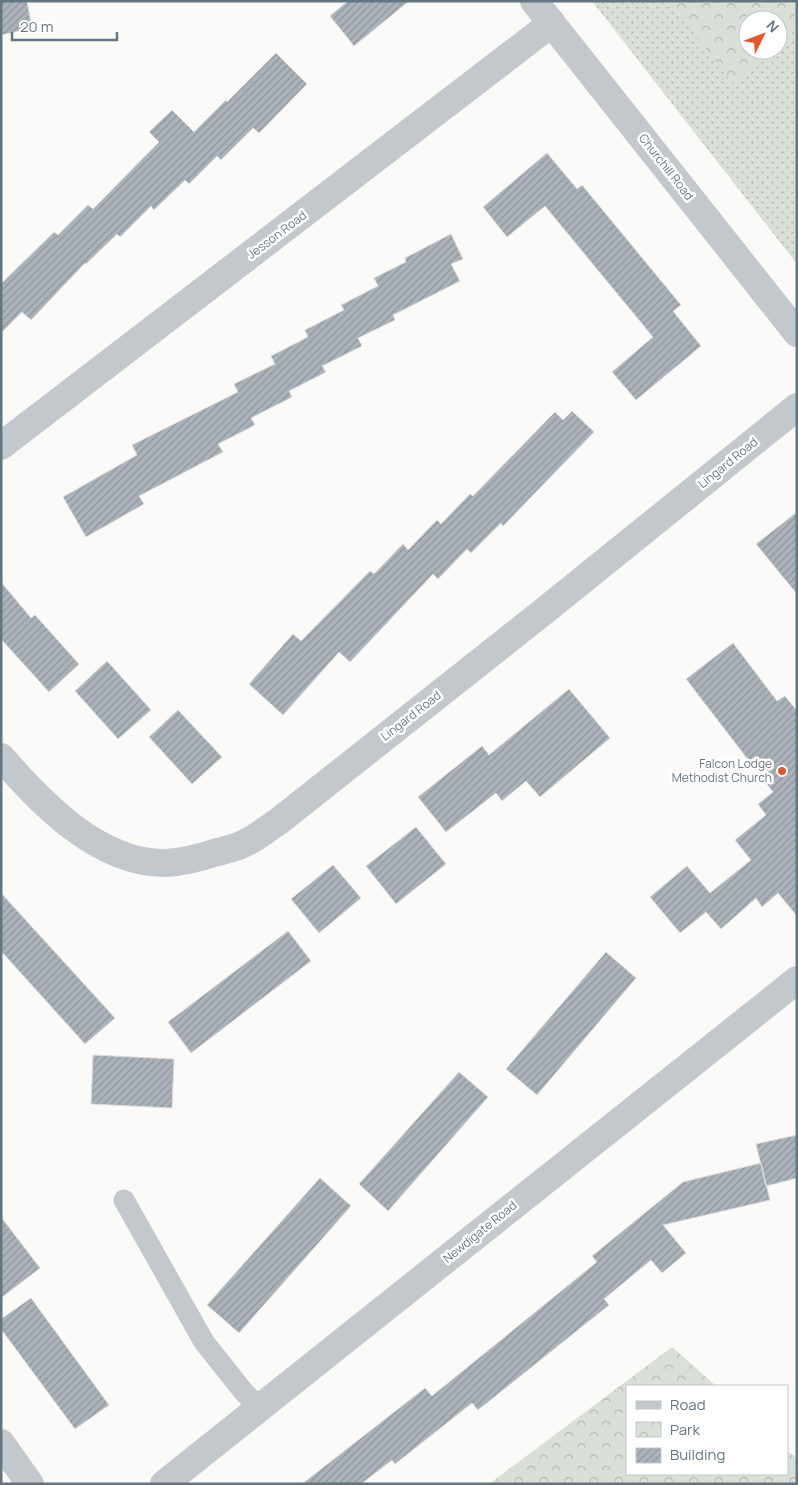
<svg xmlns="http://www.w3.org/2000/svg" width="798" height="1485" font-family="Manrope,sans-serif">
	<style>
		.grass { fill: url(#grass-dots); fill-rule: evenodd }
		.park { fill: url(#park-crowns) }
		.building { fill: url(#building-hatch); stroke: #dcdcda }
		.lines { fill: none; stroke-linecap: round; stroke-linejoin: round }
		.lane { stroke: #c3c8cc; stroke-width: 21 }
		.street { stroke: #c3c8cc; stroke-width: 28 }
		.poi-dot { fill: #e4572e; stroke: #fff; stroke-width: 2 }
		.labels { text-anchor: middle; stroke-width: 5; stroke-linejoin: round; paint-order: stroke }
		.street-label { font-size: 12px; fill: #657683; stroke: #fff }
		.poi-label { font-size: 12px; fill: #657683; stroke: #fff; text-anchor: end }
	</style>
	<defs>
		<pattern id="grass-dots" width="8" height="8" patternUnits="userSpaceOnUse" patternTransform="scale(1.25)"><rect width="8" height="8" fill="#dadfd7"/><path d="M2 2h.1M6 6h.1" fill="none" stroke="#b4b9b4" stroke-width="1.8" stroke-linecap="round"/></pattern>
		<pattern id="park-crowns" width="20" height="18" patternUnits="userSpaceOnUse" patternTransform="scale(1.25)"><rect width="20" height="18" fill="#dadfd7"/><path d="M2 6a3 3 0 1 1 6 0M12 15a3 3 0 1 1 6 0" fill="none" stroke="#b4b9b4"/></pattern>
		<pattern id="building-hatch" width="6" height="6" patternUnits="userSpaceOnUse" patternTransform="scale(1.25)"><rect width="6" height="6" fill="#aab3b9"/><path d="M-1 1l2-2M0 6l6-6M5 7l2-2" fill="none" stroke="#8e969c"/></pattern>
	</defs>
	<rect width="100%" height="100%" fill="#fafaf8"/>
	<path class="grass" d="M592,1h205v263zM748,20h30v30h-30z"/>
	<path class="park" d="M669,1h127l-4,34 -14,11v-26h-30v30h25l-41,33z
		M672,1347l44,39h-89v88h160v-24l10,9v25h-308z"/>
	<path class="building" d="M1,1h26l5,27 -31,7z
		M348,1h61l-55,45 -24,-30z
		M276,53l31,31 -48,49 -6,-5 -32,32 -4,-4 -28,28 -4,-4 -31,30 -3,-4 -31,31 -3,-3 -31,30 -1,-1 -54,57 -9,-8 -21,21v-49l53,-52 4,3 30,-30 5,4 66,-67 -10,-10 23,-22 22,22 32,-32 1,2z
		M547,153l30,36 5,-4 99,120 -8,6 28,35 -65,54 -24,-28 41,-35 -108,-131 -38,31 -24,-30z
		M451,234l12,25 -12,5 9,17 -67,34 2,5 -37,18 4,8 -40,20 4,6 -37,19 3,6 -41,21 4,7 -37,19 5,8 -84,44 5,8 -58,33 -23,-40 74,-42 -5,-10 106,-53 -4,-8 41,-20 -4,-8 37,-19 -3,-7 39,-20 -3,-5 37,-19 -4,-8 32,-16 -1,-4z
		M572,411l22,21 -91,94 -2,-3 -30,30 -4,-4 -29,30 -5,-5 -83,88 -11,-10 -56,63 -34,-31 44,-50 8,7 69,-70 4,3 29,-30 5,6 29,-30 4,4 29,-30 3,2 82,-84 8,8z
		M797,512v82l-41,-50z
		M1,582l30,36 4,-3 44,49 -30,28 -48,-53z
		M733,643l44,58 8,-5 12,15v205l-19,-23 -16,14 -6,-9 -35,31 -15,-17 -26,21 -30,-36 37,-31 23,27 41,-33 -16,-20 31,-25 -8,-11 15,-12 -87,-113z
		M107,661l44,49 -33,29 -43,-48z
		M569,689l41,49 -70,59 -14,-16 -24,20 -6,-8 -50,39 -28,-35 64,-51 7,9z
		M178,710l44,47 -30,27 -43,-47z
		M416,827l30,37 -50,40 -30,-38z
		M333,865l28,33 -42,35 -28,-34z
		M1,893l114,125 -30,26 -84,-93z
		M288,931l23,30 -120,92 -23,-31z
		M606,952l30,26 -99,117 -31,-26z
		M93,1055l81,4 -2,49 -81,-4z
		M459,1072l29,25 -100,114 -29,-27z
		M797,1135v43l-31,8 -10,-42z
		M761,1163l9,37 -107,25 23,28 -24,20 -11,-13 -47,39 5,6 -131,105 -6,-7 -77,61 -3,-4 -31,24h-59l123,-96 7,8 165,-134 -5,-6 91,-74z
		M320,1178l31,28 -112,127 -32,-28z
		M1,1217l39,51 -39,30z
		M31,1298l78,107 -34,24 -74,-100v-10z"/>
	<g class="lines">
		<path class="lane" d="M124,1200l80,142 39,49 16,17"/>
		<path class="street" d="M534,1l263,332
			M1,446l551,-423
			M1,757c40,46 98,107 165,106 16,-1 33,-5 48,-10 11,-3 23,-5 33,-11 11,-5 21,-14 32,-21l264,-209 254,-205
			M1,1443l29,41
			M164,1484l633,-504"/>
	</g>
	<circle class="poi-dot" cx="782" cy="771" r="5"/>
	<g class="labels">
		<g class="street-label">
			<text transform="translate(666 167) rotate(52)" y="4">Churchill Road</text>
			<text transform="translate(277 235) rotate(-37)" y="4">Jesson Road</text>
			<text transform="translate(728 463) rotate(-39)" y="4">Lingard Road</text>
			<text transform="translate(411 716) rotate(-38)" y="4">Lingard Road</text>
			<text transform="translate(480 1232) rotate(-39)" y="4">Newdigate Road</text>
		</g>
		<g class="poi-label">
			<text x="772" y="768">Falcon Lodge<tspan x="772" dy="14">Methodist Church</tspan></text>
		</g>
	</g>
	<rect width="798" height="1485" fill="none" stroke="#657683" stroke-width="5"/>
	<rect x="626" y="1385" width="162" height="90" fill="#ffffff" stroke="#c1c8cd"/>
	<rect x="636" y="1401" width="25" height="8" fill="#c3c8cc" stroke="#c1c8cd"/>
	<text x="670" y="1410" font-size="15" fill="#657683">Road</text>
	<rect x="636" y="1422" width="25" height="15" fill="url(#park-crowns)" stroke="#c1c8cd"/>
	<text x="670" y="1435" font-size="15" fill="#657683">Park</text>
	<rect x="636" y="1448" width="25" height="15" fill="url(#building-hatch)" stroke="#c1c8cd"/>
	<text x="670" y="1460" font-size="15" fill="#657683">Building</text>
	<g transform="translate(763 35) rotate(48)"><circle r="24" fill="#ffffff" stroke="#c1c8cd"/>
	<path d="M0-4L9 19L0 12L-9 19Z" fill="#e4572e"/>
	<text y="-8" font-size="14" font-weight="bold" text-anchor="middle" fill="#657683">N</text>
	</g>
	<path d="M12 32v8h105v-8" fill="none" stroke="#657683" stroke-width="2.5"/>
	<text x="20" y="32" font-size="15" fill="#657683" stroke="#ffffff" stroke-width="4" paint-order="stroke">20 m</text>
</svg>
